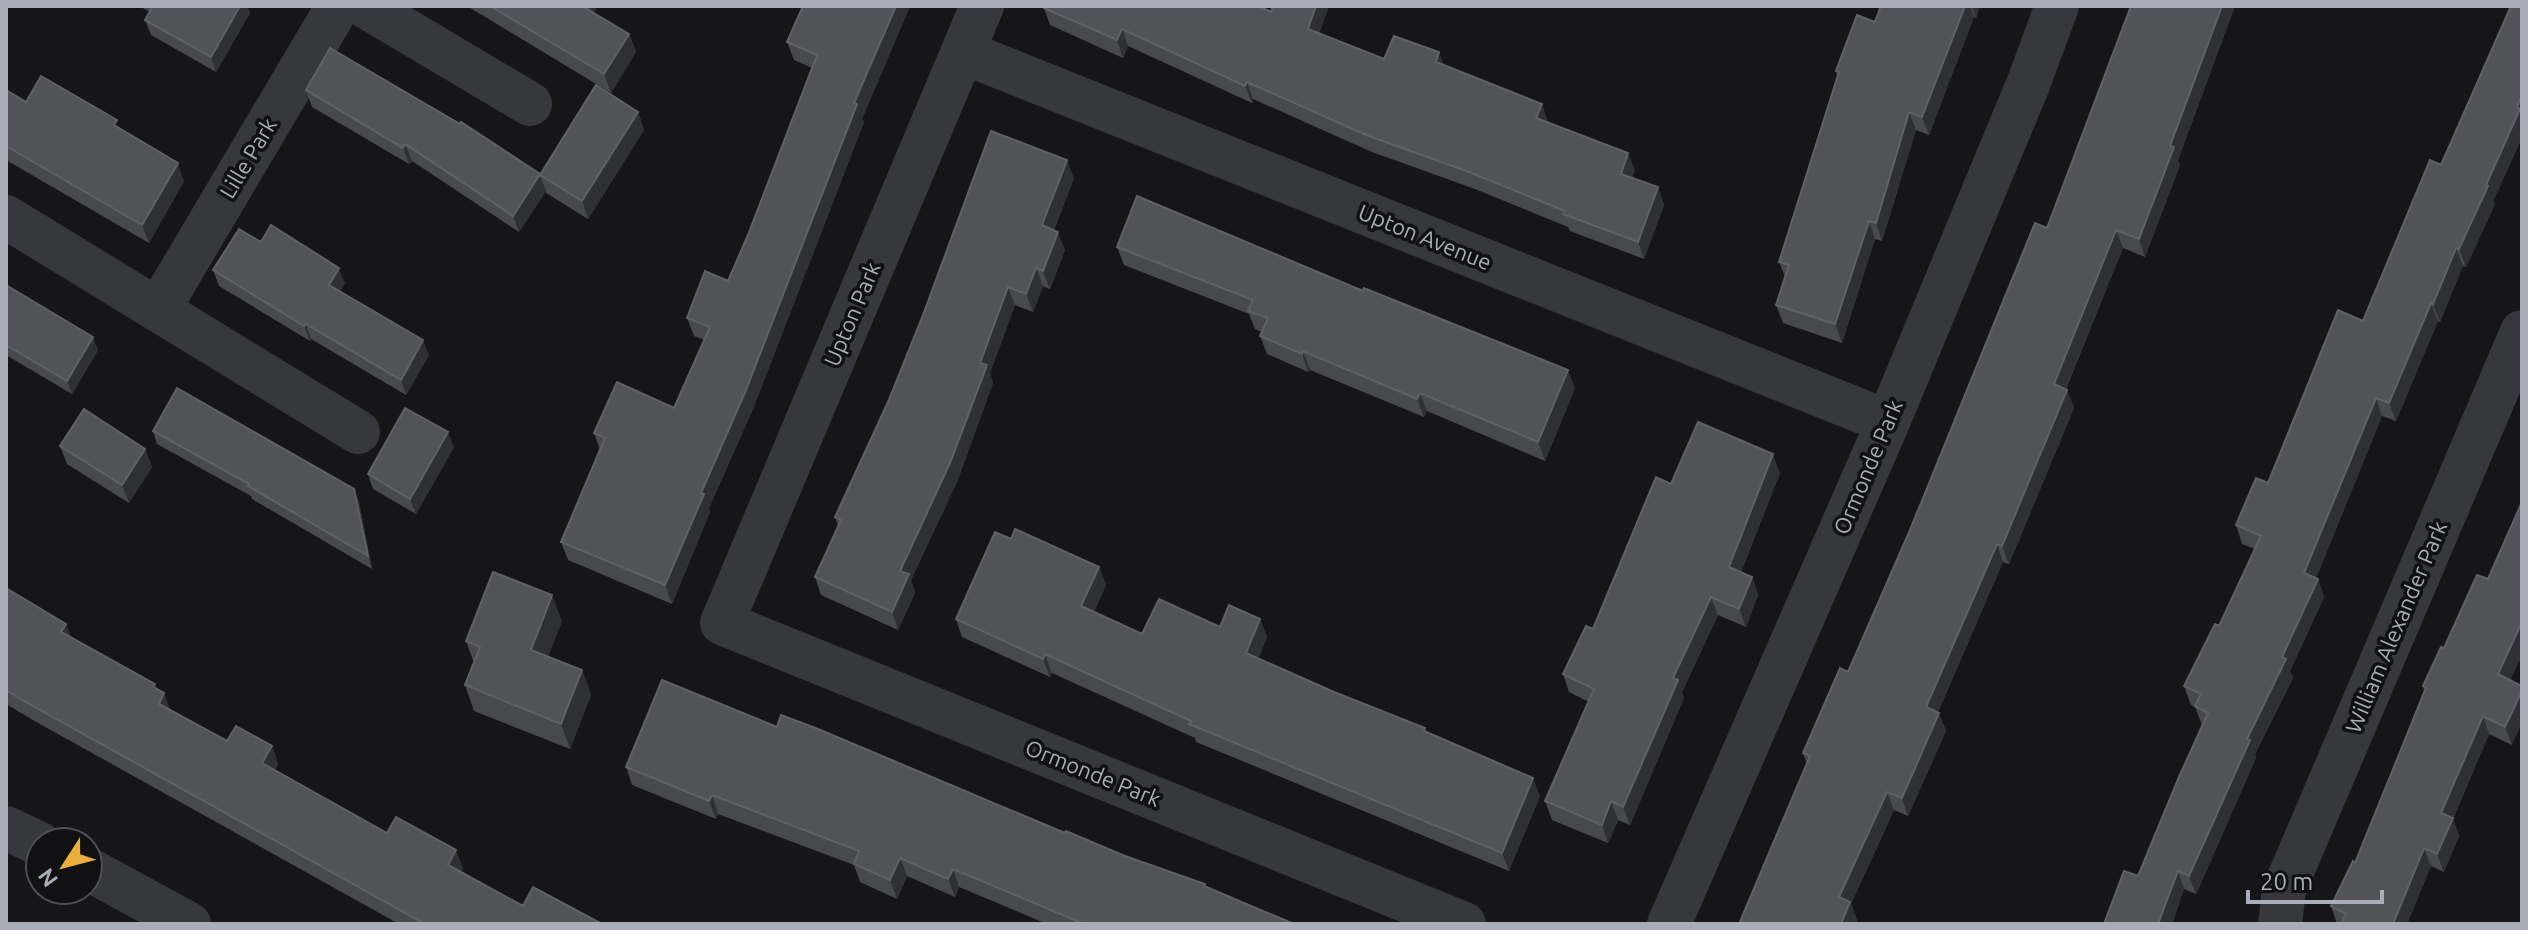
<svg xmlns="http://www.w3.org/2000/svg" width="2528" height="930" font-family="Ubuntu,sans-serif">
	<style>
		.lines { fill: none; stroke-linecap: round; stroke-linejoin: round }
		.minor { stroke: #37383d; stroke-width: 44 }
		.wall { fill: #47494d }
		.shaded-wall { fill: #2f3033 }
		.building { fill: #525358; stroke: #5f6167; stroke-width: 2 }
		.labels { text-anchor: middle; stroke-width: 7; stroke-linejoin: round; paint-order: stroke }
		.street-label { font-size: 22px; fill: #a8adb7; stroke: #111113 }
	</style>
	<rect width="100%" height="100%" fill="#161618"/>
	<g class="lines">
		<path class="minor" d="M365,6l165,98
			M982,6l-260,617 742,301
			M963,52l925,370
			M6,217l352,215
			M158,310l180,-304
			M6,828l34,16
			M88,869l101,55
			M1669,924l219,-502 141,-340 28,-76
			M2280,924l4,-34 238,-558"/>
	</g>
	<path class="wall" d="M139,6h108l3,7 -34,59 -65,-37 -6,-15 5,-8z
		M467,6h131l-5,7 36,21 7,18 -25,41z
		M803,6h107l-48,113 2,3 -111,287 -44,99 1,4 -38,92 -104,-44 -7,-18 39,-92 -6,-17 80,-25 30,-68 -10,-4 -7,-18 41,-37 20,-46 64,-167 -18,-8 -7,-18z
		M1273,6h56l-10,27 65,26 60,6 98,39 5,19 88,47 -3,8 26,9 6,18 -20,54 -74,-28 -2,-4 -93,-38 -103,-37 -119,-53 -1,4 -124,-57 -5,12 -73,-33 -6,-17 227,4z
		M1881,6h99l-4,12 -2,-1 -45,118 -13,-5 -34,111 -7,-2 -33,104 -59,-20 -7,-18 9,-28 -6,-15 58,-186 -1,-5 39,-49z
		M2131,6h104l-57,154 2,5 -35,92 -22,-9 -57,141 1,1 7,18 -65,156 -6,-2 -65,150 8,19 -38,85 -14,-6 -43,94 6,16 -2,4h-116l68,-160 -4,-11 45,-81 199,-444z
		M2522,6v132l-29,63 2,3 -29,63 -3,-1 -23,56 -2,-1 -42,100 -14,-5 -66,162 2,1 6,18 -34,74 3,7 -38,76 1,4 -60,136 -12,-5 -12,35h-68l34,-48 64,-151 -7,-18 -4,-2 -7,-19 35,-60 36,-77 -13,-5 -6,-19 32,-42 95,-162z
		M6,90l20,12 94,27 64,52 -35,62 -143,-83z
		M306,90l234,84 98,-62 6,18 -56,89 -42,-26v-2l-27,41 -107,-71 -3,3 -97,-57z
		M1074,178l-20,52 11,20 -15,39 -7,-3 -10,26 -18,-7 -25,68 3,10 -36,99 -46,98 4,13 -17,37 -77,-35 -6,-18 23,-51 -3,-9 53,-115 35,-87z
		M261,242l84,41 -5,8 89,64 -23,40 -95,-56 -1,2 -91,-55 -6,-16z
		M1117,247l458,141 -30,73 -118,-50 -3,6 -114,-47 -2,2 -41,-18 -7,-18 2,-4 -7,-3 -6,-15 -125,-49z
		M6,285l92,65 -26,44 -66,-39z
		M153,431l201,58 5,13 13,67 -120,-70 -1,-3 -94,-52z
		M60,446l85,3 7,18 -23,36 -62,-39z
		M454,447l-38,67 -43,-25 -5,-15z
		M1780,473l-39,99 11,5 6,18 -12,32 -28,-12 -36,77 2,6 -54,127 -12,-5 -10,23 -56,-23 -7,-19 44,-99 -20,-10 -6,-18 30,-45z
		M2522,502v153l-12,25 2,65 -23,-11 -36,85 6,17 -15,36 -13,-6 -24,58h-70l-6,-18 24,-43 69,-172 -1,-5 21,-38 44,-69z
		M1011,539l88,28 7,18 -12,27 48,22 78,-7 40,-8 7,18 -9,22 76,33 91,36 1,4 114,64 -31,75 -313,-129 -1,-4 -143,-65 -2,4 -88,-40 -6,-18z
		M6,588l60,36 5,13 93,56 6,17 57,31 45,5 6,18 -3,6 112,63 76,35 -2,4 62,34 79,18h-203l-368,-205 -25,-15z
		M562,621l-14,35 34,14 9,25 -21,54 -96,-38 -9,-26 9,-22 -8,-22z
		M777,727l348,129 80,28 1,3 88,37h-247l-88,-37 -4,10 -48,-21 -10,23 -37,-17 -6,-17 -136,-51 -2,5 -84,-34 -6,-18z"/>
	<path class="shaded-wall" d="M240,6h7l3,7 -34,59 -5,-15z
		M581,6h17l-11,17z
		M896,6h14l-48,113 2,3 -111,287 -44,99 1,4 -38,92 -7,-19 189,-482z
		M1316,6h13l-15,40 -6,-17z
		M1965,6h5l4,11 -45,118 -7,-18z
		M1972,6h8l-4,12z
		M2222,6h13l-57,154 2,5 -35,92 -6,-18 31,-93z
		M1122,29l6,17 -5,12 -6,-18z
		M629,34l7,18 -25,41 -7,-19z
		M1439,52l6,17 -9,-7z
		M1247,82l6,17 -1,4 -7,-17z
		M2522,95v43l-29,63 2,3 -29,63 -7,-18z
		M1542,104l6,17 -6,14 -6,-17z
		M638,112l6,18 -56,89 -6,-18z
		M1909,112l7,18 -34,111 -6,-18z
		M405,144l7,17 -3,3 -6,-16z
		M1628,153l7,17 -8,21 -6,-17z
		M1067,160l7,18 -26,66 -6,-19z
		M178,163l6,18 -35,62 -7,-18z
		M540,175l6,16 -27,41 -6,-16z
		M1658,187l6,18 -20,54 -6,-17z
		M1869,221l6,18 -33,104 -7,-19z
		M2116,230l7,18 -63,154 -6,-18z
		M1058,232l7,18 -15,39 -7,-18z
		M2456,248l7,18 -23,56 -7,-18z
		M339,268l6,15 -11,17 -5,-15z
		M1036,268l7,18 -10,26 -7,-18z
		M1008,287l7,18 -25,68 3,10 -36,99 -46,98 4,13 -17,37 -6,-18 8,-41z
		M2431,303l7,18 -42,100 -7,-18z
		M306,324l5,15 -1,2 -6,-15z
		M93,337l5,13 -26,44 -5,-13z
		M423,340l6,15 -23,40 -5,-15z
		M1303,351l7,19 -2,2 -6,-18z
		M1568,370l7,18 -30,73 -7,-19z
		M2067,390l7,18 -65,156 -7,-18z
		M1420,393l7,18 -3,6 -7,-18z
		M2376,398l6,18 -71,175 -7,-18z
		M448,432l6,15 -38,67 -6,-15z
		M145,449l7,18 -23,36 -7,-18z
		M1773,454l7,19 -45,113 -6,-19z
		M354,489l5,13 13,67 -4,-13z
		M1997,544l6,18 -71,163 -6,-18z
		M1099,567l7,18 -18,40 -7,-19z
		M1752,577l6,18 -12,32 -7,-18z
		M2318,579l6,18 -34,74 3,7 -38,76 1,4 -60,136 -7,-18 93,-219z
		M552,595l10,26 -22,54 -9,-25z
		M1711,597l7,18 -36,77 2,6 -54,127 -7,-18 50,-129z
		M1260,619l7,18 -15,35 -6,-19z
		M2522,622v33l-17,37 -7,-18z
		M66,624l7,19 -12,-11z
		M1045,654l7,19 -2,4 -7,-18z
		M582,670l9,25 -21,54 -9,-25z
		M155,684l6,16 3,-7 7,19 -5,10 -13,-35z
		M2522,691v32l-10,22 -7,-18z
		M1939,713l7,18 -38,85 -6,-18z
		M2483,716l6,18 -36,85 6,17 -15,36 -7,-18 4,-41z
		M272,746l6,18 -9,18 -7,-19z
		M1533,778l7,18 -31,75 -7,-18z
		M1887,792l7,18 -43,94 6,16 -2,4h-14l-2,-27z
		M712,795l6,19 -2,5 -7,-18z
		M1611,801l7,19 -10,23 -6,-18z
		M2424,848l7,18 -24,58h-14z
		M456,850l7,18 -8,15 -7,-18z
		M900,858l7,18 -10,23 -7,-19z
		M953,869l6,18 -4,10 -7,-18z
		M2178,871l6,18 -12,35h-14z"/>
	<path class="building" d="M153,6h87l-29,51 -66,-37z
		M490,6h92l47,28 -25,40z
		M803,6h93l-42,97 3,1 -111,286 -45,103 3,1 -39,91 -104,-43 44,-104 -11,-5 23,-51 57,26 36,-81 -23,-9 18,-47 23,10 20,-46 69,-180 -30,-13z
		M1044,6h215l12,6 2,-6h43l-8,23 76,30 10,-23 45,16 -3,10 106,42 -6,14 92,35 -7,21 37,13 -20,55 -75,-28 2,-3 -96,-39 -103,-37 -119,-53 -2,4 -123,-57 -5,11 -73,-32z
		M1881,6h84l-43,111 -13,-5 -33,111 -7,-2 -34,103 -59,-19 13,-40 -10,-3 60,-190 -3,-1 21,-56 18,7z
		M2131,6h91l-52,140 4,1 -35,92 -23,-9 -62,154 13,6 -65,156 -5,-2 -71,163 13,6 -37,85 -15,-6 -48,105 11,5 -9,22h-102l71,-168 -7,-3 37,-85 8,4 62,-142 125,-307 12,5z
		M2511,6h11v89l-5,12 3,2 -34,76 2,1 -29,63 -3,-1 -23,56 -2,-1 -42,100 -13,-5 -72,175 14,6 -36,78 4,2 -39,80 3,1 -61,136 -11,-5 -20,53h-54l20,-53 14,5 41,-99 29,-64 -13,-7 6,-12 -17,-8 31,-62 4,2 42,-90 -25,-11 20,-47 12,5 70,-173 25,11 67,-161 11,5z
		M330,48l130,76 1,-2 79,52 -27,42 -108,-72 -2,4 -97,-58z
		M41,76l76,44 -3,5 64,38 -36,62 -136,-79v-56l20,12z
		M596,85l42,27 -56,89 -42,-26z
		M991,131l76,29 -25,65 16,7 -15,39 -7,-3 -10,26 -18,-7 -28,76 7,2 -37,98 -50,108 9,3 -17,38 -77,-35 26,-57 -6,-3 53,-115 35,-87z
		M1137,196l226,95 1,-3 204,82 -30,72 -118,-49 -3,6 -114,-48 -1,3 -42,-18 8,-18 -20,-7 5,-11 -136,-53z
		M271,225l68,43 -10,17 94,55 -22,40 -95,-56 -2,2 -91,-56 26,-41 22,13z
		M6,285l87,52 -26,44 -61,-36z
		M177,388l177,101 14,67 -120,-70 1,-2 -96,-53z
		M405,408l43,24 -38,67 -42,-25z
		M84,409l61,40 -23,36 -62,-39z
		M1698,422l75,32 -44,113 23,10 -13,32 -28,-12 -38,81 5,2 -55,127 -12,-6 -9,24 -57,-24 49,-112 -31,-15 23,-48 7,3 63,-152 15,7z
		M2522,502v120l-24,52 24,12v5l-17,36 -22,-11 -42,97 12,5 -16,36 -13,-6 -31,76h-52l5,-10 -15,-8 22,-45 2,2 71,-175 -3,-2 18,-39 3,1 33,-73 11,4z
		M1015,529l84,38 -18,39 61,28 17,-35 61,28 9,-22 31,14 -14,34 88,39 91,36 -1,3 109,47 -31,75 -313,-129 2,-3 -146,-67 -2,5 -87,-40 39,-87 16,7z
		M493,572l59,23 -21,55 51,20 -21,54 -96,-39 15,-38 -14,-6z
		M6,588l60,36 -5,8 94,52 -2,3 11,6 -5,11 68,37 9,-15 36,20 -10,17 125,70 9,-16 60,33 -8,15 75,41 10,-19 69,37h-177l-401,-223 -18,-11z
		M662,680l115,47 4,-12 37,14 247,104 1,-2 59,25 80,28 -1,2 90,38h-210l-131,-55 -5,10 -48,-21 -10,22 -36,-16 5,-13 -147,-56 -3,6 -83,-34z"/>
	<g class="labels">
		<g class="street-label">
			<text transform="translate(248 158) rotate(-59)" y="8">Lille Park</text>
			<text transform="translate(1425 237) rotate(22)" y="8">Upton Avenue</text>
			<text transform="translate(852 314) rotate(-67)" y="8">Upton Park</text>
			<text transform="translate(1868 467) rotate(-67)" y="8">Ormonde Park</text>
			<text transform="translate(2396 627) rotate(-67)" y="8">William Alexander Park</text>
			<text transform="translate(1093 773) rotate(22)" y="8">Ormonde Park</text>
		</g>
	</g>
	<rect width="2528" height="930" fill="none" stroke="#a8adb7" stroke-width="16"/>
	<g transform="translate(64 866) rotate(234)"><circle r="38" fill="#111113" stroke="#4d4f55" stroke-width="2"/>
	<path d="M0-6L14 30L0 20L-14 30Z" fill="#ebae3a"/>
	<text y="-12" font-size="22" font-weight="bold" text-anchor="middle" fill="#a8adb7">N</text>
	</g>
	<path d="M2248 890v12h134v-12" fill="none" stroke="#a8adb7" stroke-width="4"/>
	<text x="2260" y="890" font-size="24" fill="#a8adb7" stroke="#111113" stroke-width="6" paint-order="stroke">20 m</text>
</svg>
